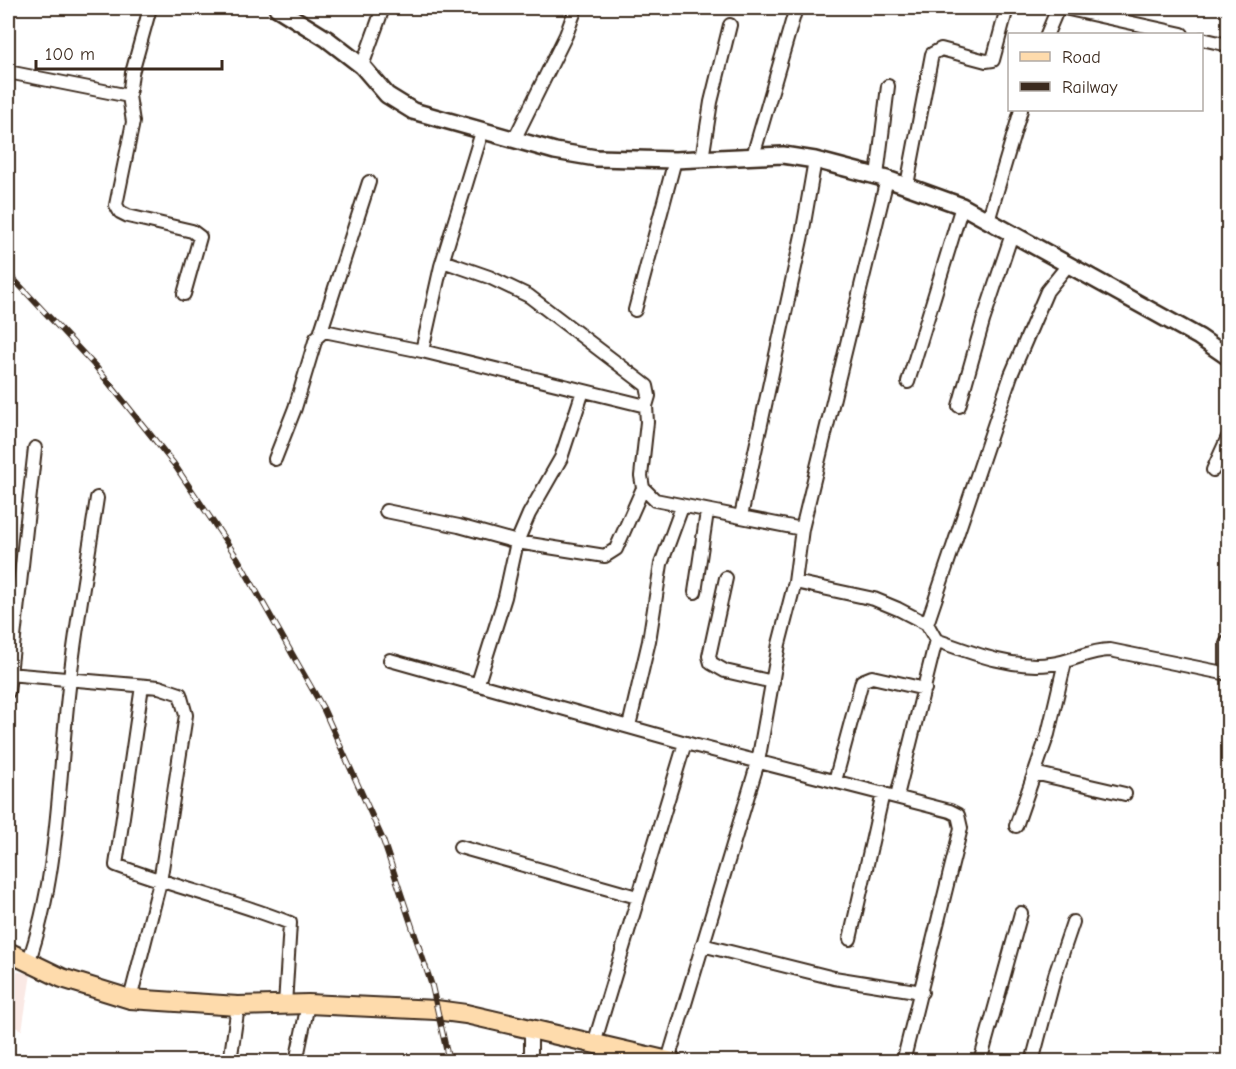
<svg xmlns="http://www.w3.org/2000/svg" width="1236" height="1069" font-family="'Comic Neue',sans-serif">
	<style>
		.built { fill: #fae9e5 }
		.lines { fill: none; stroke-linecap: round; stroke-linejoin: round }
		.minor-casing { stroke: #3b2a1e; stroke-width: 16 }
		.tertiary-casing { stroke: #3b2a1e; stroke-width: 20 }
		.primary-casing { stroke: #3b2a1e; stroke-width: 22 }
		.minor { stroke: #fff; stroke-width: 12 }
		.tertiary { stroke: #fff; stroke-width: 15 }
		.primary { stroke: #fedbac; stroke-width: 18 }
		.rail-casing { stroke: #3b2a1e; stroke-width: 6 }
		.rail { stroke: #fff; stroke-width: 4; stroke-dasharray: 11; stroke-linecap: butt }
	</style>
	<rect width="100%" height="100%" fill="#fff"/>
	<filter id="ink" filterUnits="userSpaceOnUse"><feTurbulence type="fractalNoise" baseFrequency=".0167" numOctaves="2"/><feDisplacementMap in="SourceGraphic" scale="12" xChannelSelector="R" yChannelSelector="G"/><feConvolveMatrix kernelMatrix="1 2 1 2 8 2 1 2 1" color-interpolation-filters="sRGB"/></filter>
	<g filter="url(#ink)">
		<path class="built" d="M9,970l22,4 -9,56 -14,-6z"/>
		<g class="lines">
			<g class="minor-casing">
				<path id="minor" d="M150,8l-18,65 -3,23 4,26 -17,83 4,7 8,4 64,15 8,6 -16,57
					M1064,8l118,26
					M1047,34l11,-26
					M1202,39l26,6
					M362,66l21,-58
					M8,72l121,24
					M514,140l52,-105 10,-27
					M753,156l43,-148
					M702,159l9,-57 19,-77
					M877,176l11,-90
					M907,185l25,-131 9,-5 45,12 7,-1 14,-52
					M988,221l33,-111
					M443,261l46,16 40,19 118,90 2,10 -3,10 1,16 -6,54 2,12 12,12 147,29
					M635,310l40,-150
					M321,331l48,-149
					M422,351l19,-85 41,-134
					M908,382l54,-176
					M959,406l24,-85 29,-87
					M275,459l20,-51 21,-70 8,-7 98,20 224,55
					M1213,470l15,-33
					M386,511l73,15 58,16 88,14 11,-7 27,-61
					M741,516l61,-281 13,-75
					M726,578l-17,78 2,7 14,8 48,11
					M795,582l79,17 24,10 29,15 9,16c36,13 76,29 115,24 21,-2 37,-14 59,-14l118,24
					M695,592l12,-80
					M927,624l84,-249 36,-84 21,-26
					M390,660l303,85 257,66 8,4 3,13 -58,234
					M8,674l151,13 21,7 6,21 -26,167 -30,117
					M478,683l27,-86 12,-55 12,-28 32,-56 22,-67
					M142,686l-26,179c57,22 117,35 174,58l-5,82
					M8,692l27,-244
					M629,726l20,-85 12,-77 21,-57
					M1034,773l91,21
					M835,781l27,-100 10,-4 53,12
					M897,796l39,-156
					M1016,826l32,-92 17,-72
					M460,847l177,50
					M850,939l33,-146
					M702,945l132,33 88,14
					M28,963c32,-91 30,-189 42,-284 7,-60 18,-120 27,-181
					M531,1029v33
					M594,1044l91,-301
					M668,1060l90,-298 21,-118 16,-62 7,-53 85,-350
					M230,1062l8,-56
					M296,1062l12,-58
					M980,1062l41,-149
					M1032,1062l23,-87 18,-53"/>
			</g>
			<g class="tertiary-casing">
				<path id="tertiary" d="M277,8l50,31 35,27 25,29 26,16 142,40 41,7 79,2 108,-5 32,5 72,19 75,27 237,131 29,20
					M1228,644v19"/>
			</g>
			<g class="primary-casing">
				<path id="primary" d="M8,952l54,26 68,21 108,7 70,-2 128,6 30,4 207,48"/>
			</g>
			<use href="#minor" class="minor"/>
			<use href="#tertiary" class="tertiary"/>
			<use href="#primary" class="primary"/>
			<g class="rail-casing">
				<path id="rail" d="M8,273l88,94 78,97 64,95 85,149 60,132 49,146 17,76"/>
			</g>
			<use href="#rail" class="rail"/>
		</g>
	</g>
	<rect width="1236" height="1069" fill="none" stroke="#fff" stroke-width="30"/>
	<rect x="15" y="15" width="1206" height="1039" fill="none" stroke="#3b2a1e" stroke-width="2" filter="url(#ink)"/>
	<rect x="1008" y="33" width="195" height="78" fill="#ffffff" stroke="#b1aaa5" stroke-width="1.5"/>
	<rect x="1020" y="52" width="30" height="9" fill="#fedbac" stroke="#b1aaa5" stroke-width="1.5"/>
	<text x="1062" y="63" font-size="18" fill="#3b2a1e">Road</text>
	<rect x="1020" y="82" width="30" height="9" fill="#3b2a1e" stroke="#b1aaa5" stroke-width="1.5"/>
	<text x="1062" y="93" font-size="18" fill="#3b2a1e">Railway</text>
	<path d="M36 60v9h186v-9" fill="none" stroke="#3b2a1e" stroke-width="3"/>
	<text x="45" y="60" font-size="18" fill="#3b2a1e" stroke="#ffffff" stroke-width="4.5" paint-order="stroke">100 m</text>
</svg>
